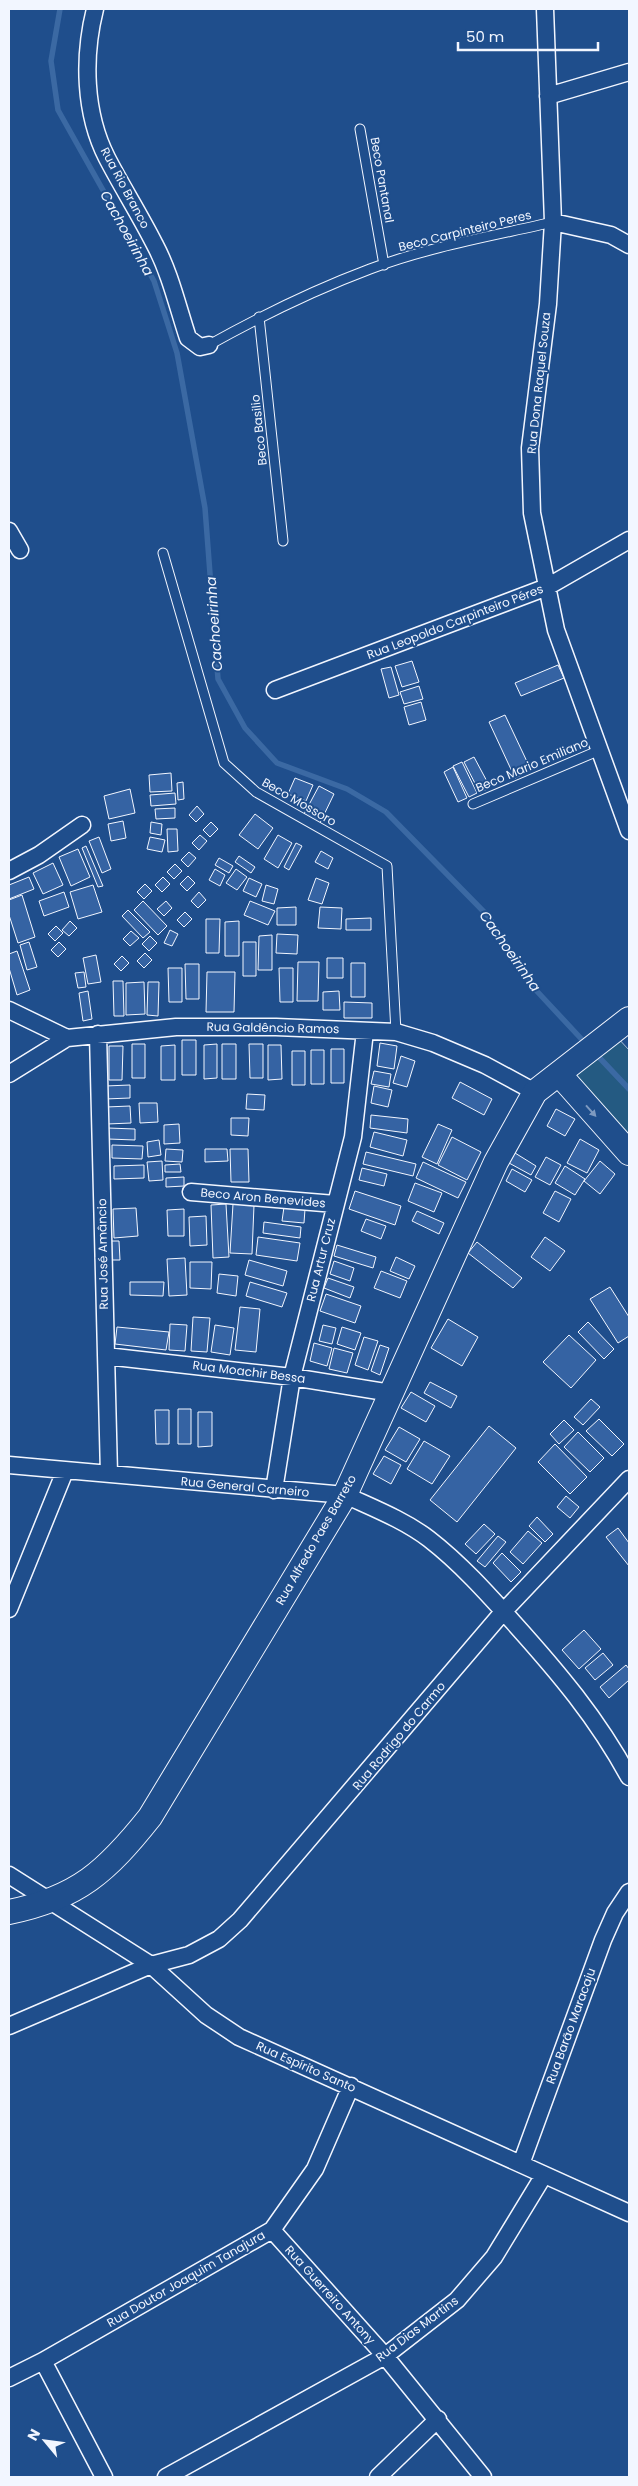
<svg xmlns="http://www.w3.org/2000/svg" width="638" height="2486" font-family="Poppins,sans-serif">
	<style>
		.green { fill: #245a82; stroke: #a8bbd7 }
		.lines { fill: none; stroke-linecap: round; stroke-linejoin: round }
		.stream { stroke: #3b69a3; stroke-width: 5.5 }
		.building { fill: #3563a3; stroke: #f2f6ff }
		.lane-casing { stroke: #f2f6ff; stroke-width: 11 }
		.street-casing { stroke: #f2f6ff; stroke-width: 19 }
		.secondary-casing { stroke: #f2f6ff; stroke-width: 26 }
		.lane { stroke: #1f4e8c; stroke-width: 9 }
		.street { stroke: #1f4e8c; stroke-width: 16 }
		.secondary { stroke: #1f4e8c; stroke-width: 24 }
		.oneway { fill: #7e9ac0 }
		.labels { text-anchor: middle; stroke-width: 4; stroke-linejoin: round; paint-order: stroke }
		.street-label { font-size: 12px; fill: #f2f6ff; stroke: #1f4e8c }
		.water-label { font-size: 14px; font-style: italic; fill: #f2f6ff; stroke: #1f4e8c }
	</style>
	<rect width="100%" height="100%" fill="#1f4e8c"/>
	<path class="green" d="M616,1036l13,14v85l-57,-63z"/>
	<g class="lines">
		<path class="stream" d="M60,9l-9,52 7,49 96,171 23,72 28,155 13,171 27,49 32,35 70,26 39,23 102,104 45,71 54,58
			M595,1053l34,36"/>
	</g>
	<path class="building" d="M412,661l7,21 -17,5 -7,-21z
		M558,665l6,13 -43,18 -6,-13z
		M391,667l8,28 -10,3 -8,-29z
		M419,686l4,13 -19,5 -4,-12z
		M421,702l5,18 -17,5 -5,-18z
		M505,715l26,55 -16,8 -26,-56z
		M474,757l16,30 -10,6 -16,-31z
		M462,762l15,31 -8,4 -16,-31z
		M453,767l14,31 -9,4 -14,-30z
		M171,773l1,18 -22,1 -1,-17z
		M295,778l18,7 -7,16 -18,-7z
		M183,782l1,17 -6,1 -1,-17z
		M319,786l15,8 -14,29 -16,-9z
		M130,789l5,24 -26,6 -5,-23z
		M175,793l1,11 -25,2 -1,-11z
		M197,806l7,8 -8,8 -7,-7z
		M175,808v10l-19,1 -1,-10z
		M255,814l18,14 -15,21 -19,-14z
		M123,821l3,17 -15,3 -3,-17z
		M151,822l11,2 -1,11 -11,-2z
		M211,822l7,7 -8,8 -7,-7z
		M167,829h10l1,22 -10,1z
		M200,835l7,6 -8,9 -7,-7z
		M278,835l14,8 -14,25 -14,-9z
		M99,837l12,32 -9,4 -13,-32z
		M150,837l15,3 -3,12 -15,-3z
		M296,843l6,3 -13,24 -5,-3z
		M86,846l17,40 -5,1 -16,-39z
		M78,849l12,28 -19,9 -12,-29z
		M321,851l12,7 -5,11 -13,-7z
		M189,852l7,6 -8,9 -7,-7z
		M239,856l16,11 -4,6 -16,-11z
		M219,858l14,8 -4,7 -14,-8z
		M53,863l10,22 -20,9 -10,-21z
		M175,864l7,7 -8,8 -7,-7z
		M215,869l10,6 -5,11 -11,-6z
		M236,869l11,8 -10,13 -11,-7z
		M188,876l7,7 -8,8 -7,-7z
		M29,877l5,12 -25,10v-14z
		M163,877l7,7 -8,8 -7,-7z
		M249,878l13,6 -6,13 -13,-6z
		M316,878l13,5 -7,21 -14,-4z
		M145,884l7,7 -8,8 -7,-7z
		M93,885l9,27 -24,7 -8,-27z
		M266,885l12,4 -4,15 -12,-3z
		M64,892l5,15 -25,9 -5,-15z
		M199,892l7,8 -8,8 -7,-7z
		M22,895l13,42 -17,6 -9,-28v-15z
		M143,901l24,25 -9,9 -24,-25z
		M166,901l6,7 -8,8 -7,-7z
		M250,901l25,10 -7,14 -24,-10z
		M296,907v18h-19v-17z
		M320,907l22,1 -1,21 -23,-1z
		M128,910l22,22 -7,6 -21,-22z
		M185,912l7,7 -8,8 -7,-7z
		M371,918v12h-25v-11z
		M206,919h14l-1,34h-13z
		M70,921l7,7 -8,8 -7,-6z
		M239,921v35h-14v-34z
		M56,926l7,7 -8,8 -7,-7z
		M170,930l8,4 -6,12 -8,-3z
		M131,931l8,7 -9,8 -7,-7z
		M277,934l21,1 -1,19 -21,-1z
		M272,935v35h-14l1,-34z
		M150,936l7,7 -8,8 -7,-7z
		M29,942l8,25 -10,3 -7,-25z
		M59,942l7,7 -8,8 -7,-7z
		M243,942h13v34h-13z
		M17,951l13,39 -13,5 -8,-27v-14z
		M145,953l7,7 -8,8 -7,-7z
		M96,955l5,27 -13,2 -5,-26z
		M122,956l7,7 -8,8 -7,-7z
		M327,958h16v20h-16z
		M298,962h21l-1,39h-21z
		M351,963h14v34h-14z
		M185,964h14v35h-13z
		M168,968h14v34h-13z
		M279,968h14v34h-13z
		M84,972l2,15 -8,1 -3,-15z
		M207,972h28l-1,40h-28z
		M113,981h10l1,35h-10z
		M144,982l1,32 -19,1v-32z
		M148,982h11l-1,34 -11,-1z
		M88,991l4,28 -9,2 -4,-28z
		M339,991l1,19h-17v-18z
		M344,1002l28,1v15h-28z
		M182,1040h14v35h-14z
		M380,1043l17,3 -3,23 -17,-3z
		M132,1044h13v34h-13z
		M217,1044v34l-13,1v-34z
		M222,1044h14v35h-14z
		M249,1044h14v34h-13z
		M175,1045v35h-14v-34z
		M268,1045h13l1,34 -14,1z
		M109,1046h14l-1,34h-13z
		M331,1049h13v34h-13z
		M311,1050h13v34h-13z
		M292,1051h13v34h-13z
		M401,1056l14,5 -8,26 -14,-4z
		M374,1071l17,3 -2,13 -18,-3z
		M460,1082l32,17 -8,16 -32,-17z
		M130,1085v13l-25,1v-13z
		M374,1086l18,4 -4,17 -17,-4z
		M247,1094l18,1 -1,15 -18,-1z
		M139,1103h18l1,19 -18,1z
		M130,1106l1,17 -24,1 -1,-17z
		M556,1109l19,10 -10,17 -18,-10z
		M371,1115l37,4 -1,14 -37,-5z
		M231,1118h18l-1,18 -17,-1z
		M179,1124l1,19 -16,1v-19z
		M438,1124l14,6 -15,34 -15,-7z
		M108,1128l27,1v11l-27,-1z
		M374,1132l33,8 -4,16 -33,-9z
		M452,1137l29,15 -14,28 -29,-15z
		M580,1139l19,11 -12,23 -20,-10z
		M159,1140l2,15 -13,2 -1,-15z
		M112,1145l31,1 -1,13 -30,-1z
		M166,1149l17,1 -1,12 -17,-1z
		M205,1149h22l1,12 -23,1z
		M230,1149h18l1,33h-18z
		M366,1152l50,12 -3,12 -50,-12z
		M515,1153l21,13 -5,9 -22,-12z
		M546,1157l15,8 -11,20 -15,-8z
		M162,1161l1,19 -14,1 -2,-19z
		M600,1161l15,13 -15,20 -16,-13z
		M423,1162l43,20 -8,16 -42,-20z
		M180,1164l1,8h-16v-7z
		M144,1165v13l-30,1v-13z
		M565,1166l20,13 -10,16 -20,-12z
		M362,1168l25,6 -3,12 -25,-6z
		M512,1169l20,11 -7,12 -19,-11z
		M184,1177v9l-18,1v-9z
		M415,1183l27,10 -8,19 -26,-11z
		M355,1191l46,15 -6,19 -46,-16z
		M555,1191l16,8 -12,23 -16,-9z
		M226,1204l3,53 -16,1 -2,-53z
		M233,1204l21,1 -2,49 -22,-1z
		M284,1207l21,2 -1,14 -22,-2z
		M136,1208l2,28 -24,2 -1,-29z
		M184,1209v27h-16l-1,-26z
		M417,1211l27,12 -5,11 -27,-13z
		M206,1216l1,29 -17,1 -1,-29z
		M366,1219l20,7 -5,13 -20,-8z
		M264,1222l37,5 -1,11 -37,-5z
		M258,1237l42,6 -3,18 -41,-6z
		M545,1237l20,14 -15,20 -19,-14z
		M109,1241h10l1,19h-10z
		M477,1242l45,36 -9,10 -45,-35z
		M337,1245l39,12 -3,11 -39,-12z
		M396,1257l19,9 -6,13 -19,-8z
		M185,1258l2,37 -18,1 -2,-37z
		M249,1260l38,11 -4,15 -38,-11z
		M334,1261l20,7 -4,13 -20,-7z
		M190,1262h22l-1,27 -21,-1z
		M381,1271l26,10 -7,17 -26,-10z
		M219,1274l19,2 -2,20 -19,-3z
		M328,1278l26,9 -4,11 -26,-10z
		M130,1282h34l-1,14 -33,-1z
		M250,1282l37,11 -5,14 -36,-11z
		M610,1287l19,30v19l-11,7 -28,-44z
		M326,1294l35,12 -6,17 -35,-12z
		M240,1307l20,2 -4,43 -21,-2z
		M193,1317l17,1 -3,34 -16,-1z
		M448,1319l30,18 -16,29 -31,-18z
		M588,1322l26,27 -10,10 -26,-27z
		M170,1324l17,1 -2,26 -16,-1z
		M215,1325l19,3 -4,27 -19,-3z
		M323,1325l13,3 -4,16 -13,-3z
		M117,1327l52,5 -3,18 -51,-6z
		M342,1327l19,6 -6,17 -18,-6z
		M569,1335l27,25 -25,28 -28,-26z
		M364,1337l14,4 -10,29 -13,-5z
		M314,1343l18,5 -5,18 -17,-5z
		M380,1345l9,3 -9,27 -9,-4z
		M334,1348l19,5 -6,20 -18,-4z
		M430,1382l27,14 -6,12 -27,-15z
		M411,1392l24,14 -9,16 -25,-14z
		M591,1399l9,8 -17,18 -9,-8z
		M178,1409h13v35h-13z
		M155,1410h14v34h-13z
		M198,1412h14v34l-14,1z
		M599,1419l25,25 -12,12 -26,-25z
		M564,1420l10,10 -15,14 -9,-10z
		M489,1426l27,22 -59,74 -27,-22z
		M399,1427l21,12 -14,23 -21,-12z
		M578,1432l26,26 -14,14 -26,-25z
		M424,1441l26,15 -18,28 -25,-15z
		M555,1444l32,33 -17,17 -32,-32z
		M384,1456l17,9 -10,19 -18,-10z
		M566,1496l13,11 -9,11 -13,-11z
		M537,1517l16,17 -8,8 -16,-16z
		M484,1524l11,10 -19,20 -11,-10z
		M618,1528l11,15v23l-23,-29z
		M528,1531l14,12 -19,21 -13,-12z
		M498,1536l8,6 -21,25 -8,-6z
		M502,1553l19,19 -10,10 -18,-19z
		M584,1630l17,19 -22,20 -17,-19z
		M603,1653l10,12 -18,15 -10,-12z
		M626,1665l3,4v11l-20,18 -9,-11z"/>
	<g class="lines">
		<g class="lane-casing">
			<path id="lane" d="M360,129l24,136
				M259,317l24,224
				M209,345c52,-29 105,-55 161,-76 58,-22 122,-33 183,-47
				M163,553l61,210 32,29 131,74 9,166
				M473,804l127,-54"/>
		</g>
		<g class="street-casing">
			<path id="street" d="M95,9c-12,48 -11,104 12,149 15,29 33,57 48,87 15,28 23,63 33,93l12,9 9,-2
				M545,9l8,213 -5,82 -18,144 2,65 24,117 73,201
				M548,96l81,-24
				M553,222l58,13 18,10
				M9,531l11,19
				M275,690l272,-103 82,-47
				M9,871l30,-16 43,-30
				M9,1010l58,28
				M98,1034l11,440
				M9,1074l58,-36 109,-11h100l120,5 37,11 52,22 50,27
				M191,1192l144,12
				M106,1356l186,21 99,16
				M9,1465l336,30c28,13 59,25 84,44 31,24 58,54 84,83 45,50 84,96 116,155
				M274,1490l18,-113 61,-240 12,-106
				M9,1609l56,-138
				M9,1875l142,90 55,50 33,22 390,176
				M9,2026l142,-61 38,-10 30,-16 21,-19 263,-308 126,-133
				M521,2164l82,-224 12,-27 14,-21
				M272,2230l113,126 98,121
				M43,2361l61,116
				M9,2378l34,-17 229,-131 43,-61 36,-83
				M166,2477l219,-121 72,-56 37,-43 50,-82
				M378,2477l60,-58"/>
		</g>
		<g class="secondary-casing">
			<path id="secondary" d="M559,1074l70,79
				M9,1912c69,-14 98,-41 141,-95l195,-322 151,-333 39,-70 94,-73"/>
		</g>
		<use href="#lane" class="lane"/>
		<use href="#street" class="street"/>
		<use href="#secondary" class="secondary"/>
	</g>
	<defs><path id="oneway-solid" d="M-6-.8H1V-3.2L6.5 0L1 3.2V.8H-6Z" transform="scale(1.25)"/></defs>
	<use class="oneway" href="#oneway-solid" transform="translate(591 1111) rotate(48)"/>
	<g class="labels">
		<g class="street-label">
			<text transform="translate(382 180) rotate(80)" y="4">Beco Pantanal</text>
			<text transform="translate(125 188) rotate(62)" y="4">Rua Rio Branco</text>
			<text transform="translate(465 231) rotate(-14)" y="4">Beco Carpinteiro Peres</text>
			<text transform="translate(539 383) rotate(-84)" y="4">Rua Dona Raquel Souza</text>
			<text transform="translate(259 430) rotate(-96)" y="4">Beco Basilio</text>
			<text transform="translate(455 622) rotate(-21)" y="4">Rua Leopoldo Carpinteiro Péres</text>
			<text transform="translate(532 765) rotate(-23)" y="4">Beco Mario Emiliano</text>
			<text transform="translate(299 802) rotate(30)" y="4">Beco Mossoro</text>
			<text transform="translate(273 1028) rotate(1)" y="4">Rua Galdêncio Ramos</text>
			<text transform="translate(263 1198) rotate(5)" y="4">Beco Aron Benevides</text>
			<text transform="translate(103 1254) rotate(-91)" y="4">Rua José Amâncio</text>
			<text transform="translate(321 1260) rotate(-76)" y="4">Rua Artur Cruz</text>
			<text transform="translate(249 1372) rotate(7)" y="4">Rua Moachir Bessa</text>
			<text transform="translate(245 1487) rotate(5)" y="4">Rua General Carneiro</text>
			<text transform="translate(316 1540) rotate(-60)" y="4">Rua Alfredo Paes Barreto</text>
			<text transform="translate(399 1736) rotate(-50)" y="4">Rua Rodrigo do Carmo</text>
			<text transform="translate(571 2026) rotate(-70)" y="4">Rua Barão Maracaju</text>
			<text transform="translate(306 2067) rotate(24)" y="4">Rua Espírito Santo</text>
			<text transform="translate(186 2279) rotate(-30)" y="4">Rua Doutor Joaquim Tanajura</text>
			<text transform="translate(330 2295) rotate(48)" y="4">Rua Guerreiro Antony</text>
			<text transform="translate(417 2329) rotate(-37)" y="4">Rua Dias Martins</text>
		</g>
		<g class="water-label">
			<text transform="translate(127 233) rotate(61)" y="5">Cachoeirinha</text>
			<text transform="translate(214 624) rotate(-94)" y="5">Cachoeirinha</text>
			<text transform="translate(510 951) rotate(55)" y="5">Cachoeirinha</text>
		</g>
	</g>
	<rect width="638" height="2486" fill="none" stroke="#f2f6ff" stroke-width="20"/>
	<g transform="translate(45 2441) rotate(299)" stroke="#1f4e8c" stroke-width="4" paint-order="stroke">
	<path d="M0-4L9 19L0 12L-9 19Z" fill="#f2f6ff"/>
	<text y="-8" font-size="14" font-weight="bold" text-anchor="middle" fill="#f2f6ff">N</text>
	</g>
	<path d="M458 42v8h140v-8" fill="none" stroke="#f2f6ff" stroke-width="2.5"/>
	<text x="466" y="42" font-size="15" fill="#f2f6ff" stroke="#1f4e8c" stroke-width="4" paint-order="stroke">50 m</text>
</svg>
